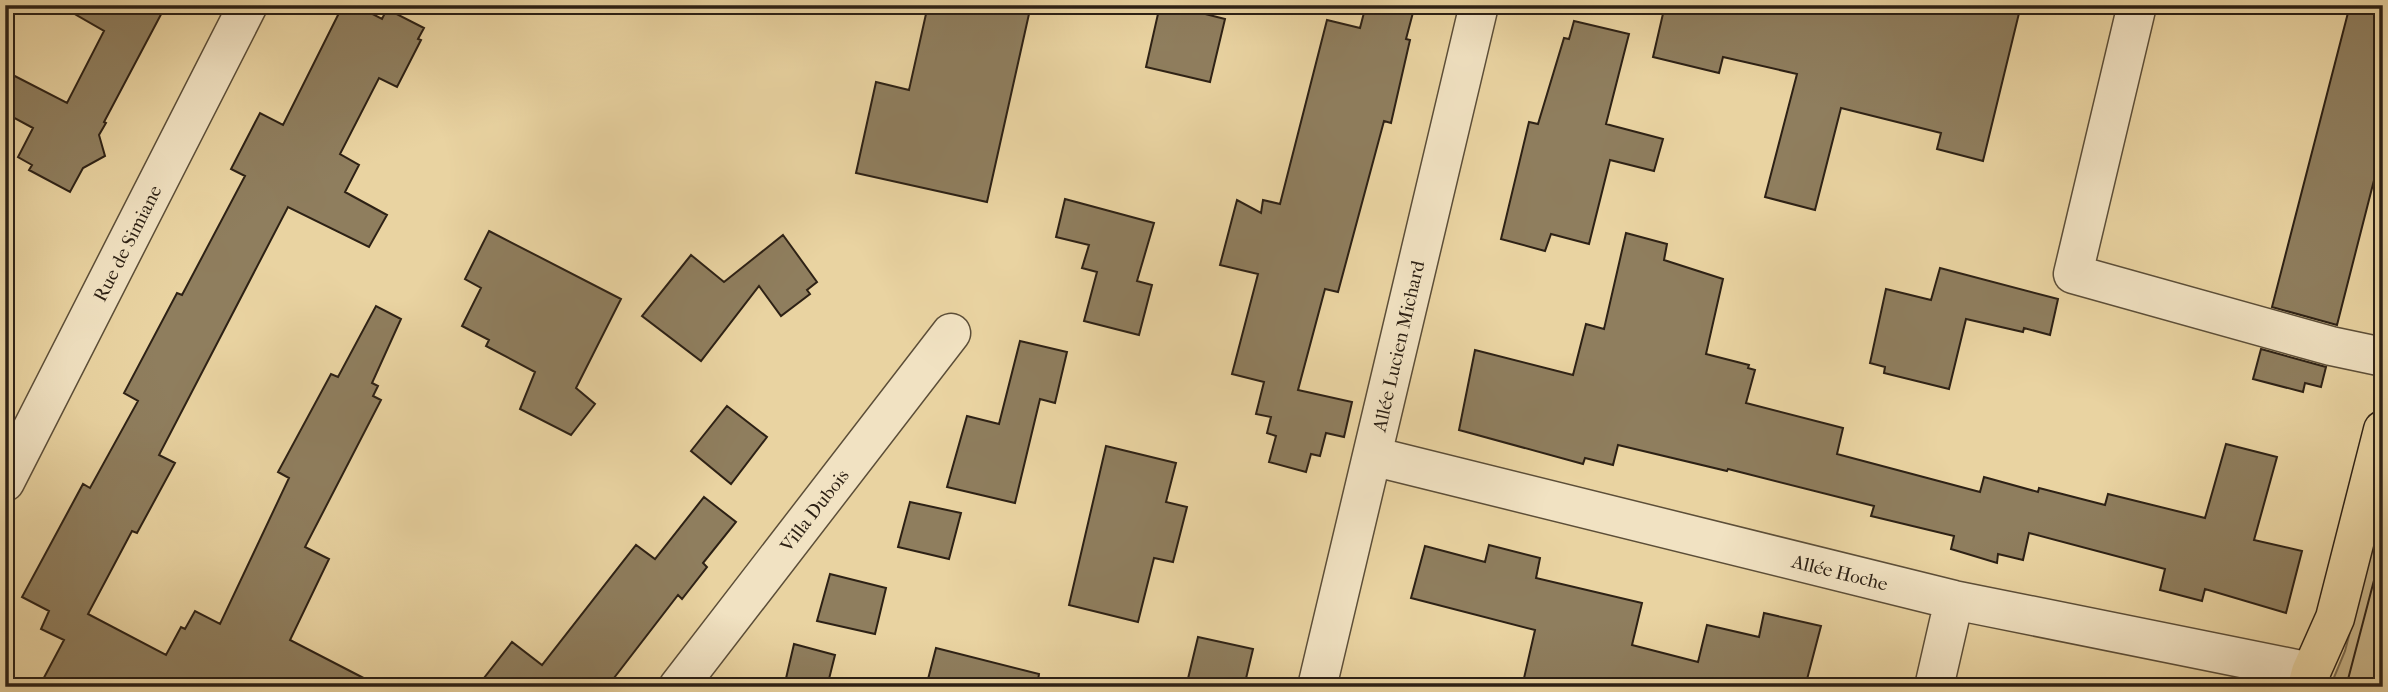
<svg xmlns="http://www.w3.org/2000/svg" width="2388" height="692" font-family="'IM FELL French Canon',serif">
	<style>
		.green { fill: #c9b589; stroke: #7b6b4f; stroke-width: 2 }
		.building { fill: #8f7e5e; stroke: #2d2115; stroke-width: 2 }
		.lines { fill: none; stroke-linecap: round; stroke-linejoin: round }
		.minor-casing { stroke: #5c4e38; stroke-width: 41 }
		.major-casing { stroke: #2d2115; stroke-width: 41 }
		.minor { stroke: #f1e2c2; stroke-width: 38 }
		.major { stroke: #e9d3a1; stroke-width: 38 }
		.tram { stroke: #2d2115; stroke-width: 2 }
		.labels { text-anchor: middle; stroke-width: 5; stroke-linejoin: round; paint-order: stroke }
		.street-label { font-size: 19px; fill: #2d2115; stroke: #f1e2c2 }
	</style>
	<rect width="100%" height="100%" fill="#e9d3a1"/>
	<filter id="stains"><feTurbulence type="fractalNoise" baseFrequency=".00286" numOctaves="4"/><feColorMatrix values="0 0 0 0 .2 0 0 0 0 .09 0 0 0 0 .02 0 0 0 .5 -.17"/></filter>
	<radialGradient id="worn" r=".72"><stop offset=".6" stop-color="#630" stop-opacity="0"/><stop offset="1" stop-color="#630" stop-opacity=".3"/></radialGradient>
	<path class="green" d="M2383,506v181h-53l15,-36z"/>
	<path class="building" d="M59,5h107l-62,117 2,1 -7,12 6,21 -22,12 -13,24 -41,-22 3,-5 -14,-8 15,-29 -28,-15v-42l62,32 37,-72z
		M343,5h12l27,14 5,-10 37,19 -6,11 3,1 -24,47 -18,-9 -39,76 19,11 -14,27 42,23 -18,32 -81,-40 -129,248 16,8 -38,70 -5,-2 -44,83 78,41 15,-28 4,2 10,-18 25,13 69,-146 -11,-6 53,-98 7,3 38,-71 25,13 -29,64 6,3 -5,10 8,4 -76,147 24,12 -39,81 91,47h-342l25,-47 -23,-11 8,-18 -27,-14 61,-113 7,4 48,-87 -14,-8 53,-100 5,2 63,-119 -14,-7 29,-56 23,12z
		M928,5h103l-44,197 -131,-29 20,-91 33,8z
		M1160,5h10l55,14 -15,63 -64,-15z
		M1366,5h49l-9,34 4,1 -19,83 -7,-2 -46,171 -13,-3 -27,101 54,12 -8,35 -18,-4 -6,23 -9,-2 -5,18 -37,-10 7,-26 -9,-3 4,-16 -15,-3 8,-32 -32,-8 26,-100 -38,-9 17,-65 24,13 2,-13 17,4 47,-184 33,8z
		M1665,5h356l-38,156 -46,-12 4,-16 -100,-25 -26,102 -50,-13 32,-123 -74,-17 -4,16 -66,-16z
		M2350,5h33v140l-46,180 -65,-18z
		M1574,21l55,13 -23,90 57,15 -9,32 -44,-11 -21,84 -38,-10 -6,17 -44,-12 28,-117 9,2 26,-86 5,1z
		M1065,199l89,24 -17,58 15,4 -13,50 -55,-14 13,-49 -15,-4 7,-23 -33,-8z
		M489,231l132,68 -45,89 19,16 -24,31 -51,-26 15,-37 -49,-26 3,-6 -27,-14 19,-38 -16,-9z
		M1626,233l41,11 -3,16 59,19 -17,75 43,11 -1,3 7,2 -9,33 97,25 -6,26 143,38 4,-15 54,15 1,-4 66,17 3,-11 97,24 21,-74 51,13 -23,83 48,11 -16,62 -81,-24 -3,12 -42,-11 5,-21 -136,-36 -6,27 -25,-6 -1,9 -46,-14 3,-13 -83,-20 3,-10 -146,-37 -1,2 -109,-26 -5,20 -28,-7 -2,6 -124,-34 16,-80 98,25 13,-51 18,5z
		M783,235l34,47 -10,8 3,4 -29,22 -22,-30 -58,75 -59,-45 49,-61 33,27z
		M1940,268l118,31 -8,36 -26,-7 -1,4 -57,-13 -17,70 -65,-16 1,-6 -15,-4 16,-74 45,11z
		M1020,341l47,11 -12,51 -15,-4 -25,104 -68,-16 20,-71 32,8z
		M2261,349l65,18 -5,20 -16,-4 -2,9 -50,-13z
		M727,406l40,31 -36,47 -40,-33z
		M1106,446l70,17 -10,39 21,5 -14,55 -19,-4 -16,64 -69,-17z
		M704,497l32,25 -33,41 4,4 -25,32 -4,-4 -71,92h-130l35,-45 30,23 94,-120 19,14z
		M910,502l51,11 -12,46 -51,-12z
		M1489,545l51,13 -4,20 106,25 -10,42 66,17 9,-37 52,12 5,-24 57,13 -16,61h-283l13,-57 -124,-32 14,-52 60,16z
		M830,574l56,14 -11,46 -58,-13z
		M1198,637l55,12 -9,38h-58z
		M794,644l41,11 -8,32h-43z
		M936,648l103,26 -2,13h-111z"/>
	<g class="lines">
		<g class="minor-casing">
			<path id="minor" d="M2137,5l-64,269 258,72 52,11
				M1372,456l582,144 357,72
				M5,482l243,-477
				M678,687l273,-354
				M1317,687l162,-682
				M1934,687l20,-87"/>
		</g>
		<g class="major-casing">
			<path id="major" d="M2307,687l4,-15 24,-54 48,-188"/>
		</g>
		<use href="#minor" class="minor"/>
		<use href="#major" class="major"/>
		<path class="tram" d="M2346,687l37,-141
			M2373,687l10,-38"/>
	</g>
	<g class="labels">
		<g class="street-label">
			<text transform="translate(127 243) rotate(-63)" y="7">Rue de Simiane</text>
			<text transform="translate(1398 346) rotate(-77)" y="7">Allée Lucien Michard</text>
			<text transform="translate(814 510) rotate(-52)" y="7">Villa Dubois</text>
			<text transform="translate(1840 572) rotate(14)" y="7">Allée Hoche</text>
		</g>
	</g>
	<rect width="2388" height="692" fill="none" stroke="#e9d3a1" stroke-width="28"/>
	<rect x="7" y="7" width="2374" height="678" fill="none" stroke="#2d2115" stroke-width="3.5"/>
	<rect x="14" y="14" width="2360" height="664" fill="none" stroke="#2d2115" stroke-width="2"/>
	<rect width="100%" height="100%" filter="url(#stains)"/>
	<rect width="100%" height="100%" fill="url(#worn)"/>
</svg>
